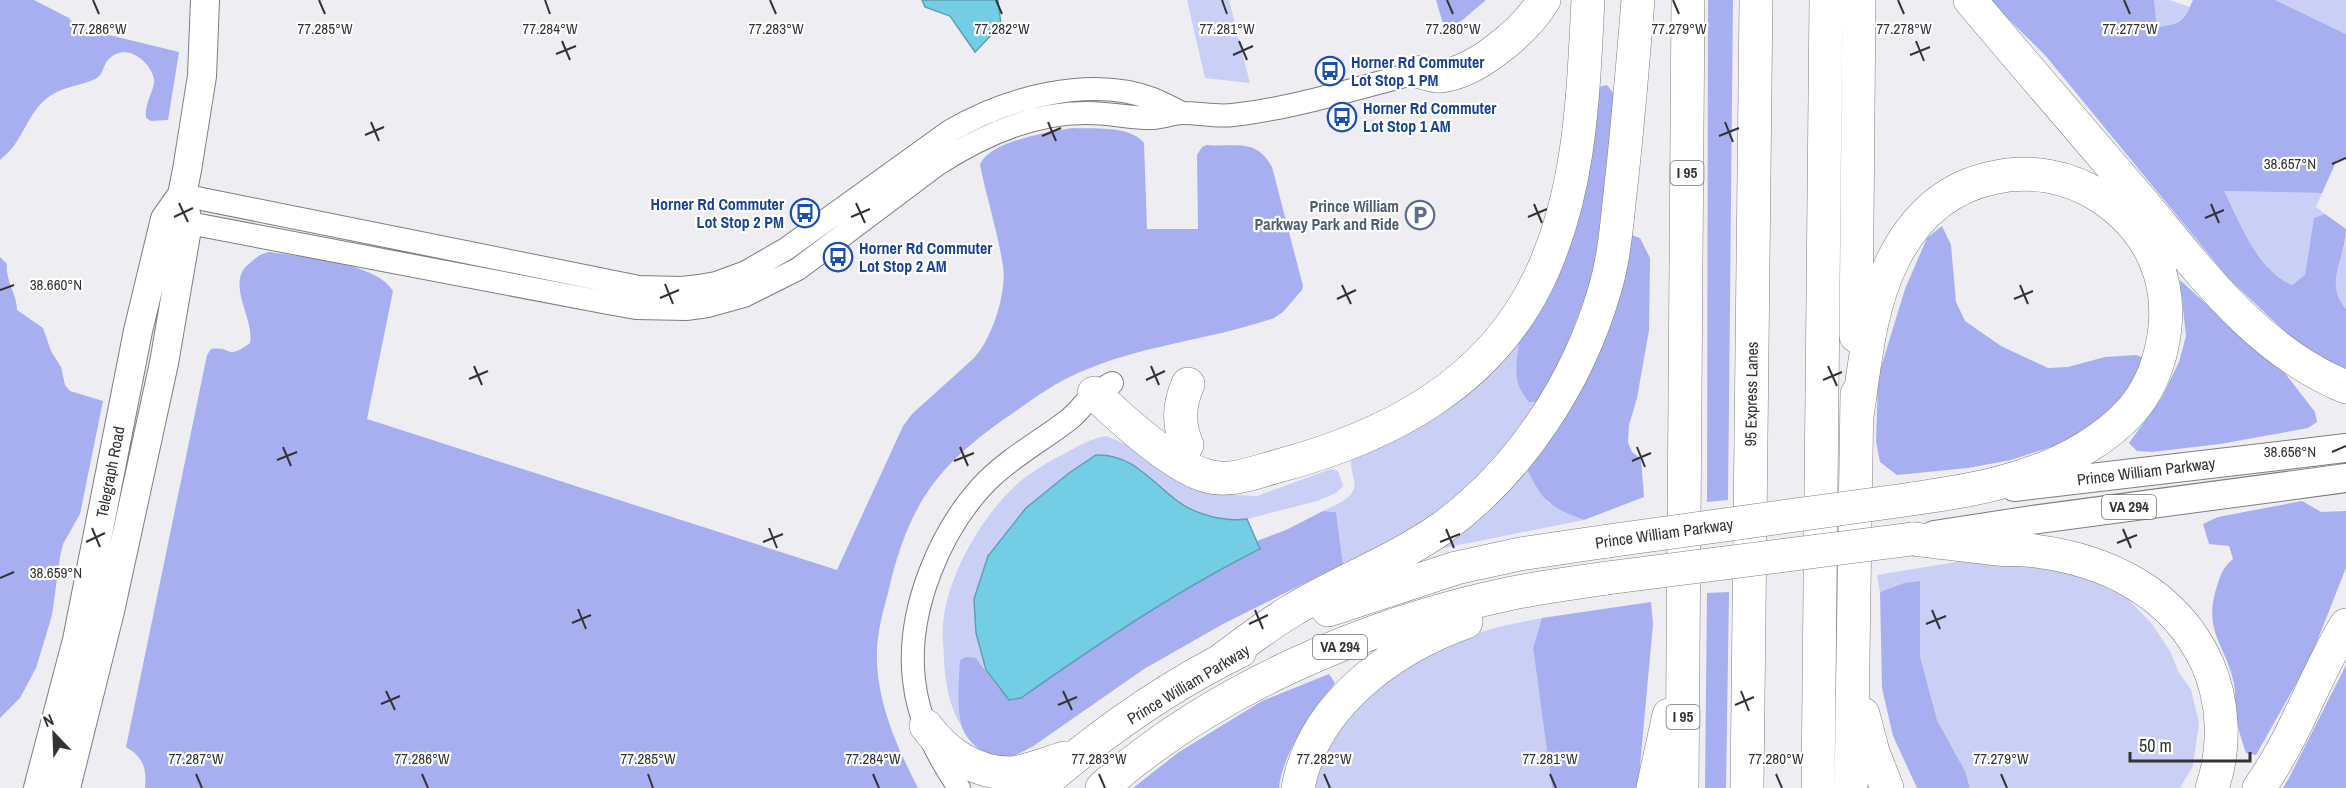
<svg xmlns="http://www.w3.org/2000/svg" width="2346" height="788" font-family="'Archivo Narrow',sans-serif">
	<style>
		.green { fill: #cacff5 }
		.forest { fill: #a8aff0 }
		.water { fill: #73cde4; stroke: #609fb0; stroke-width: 1.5 }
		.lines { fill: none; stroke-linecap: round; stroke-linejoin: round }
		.minor-casing { stroke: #7d7e82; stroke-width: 24 }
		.major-casing { stroke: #7d7e82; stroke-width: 30 }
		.highway-casing { stroke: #7d7e82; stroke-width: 34 }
		.minor { stroke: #fff; stroke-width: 22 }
		.major { stroke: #fff; stroke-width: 28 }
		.highway { stroke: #fff; stroke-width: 33 }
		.highway-bridge-casing { stroke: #7d7e82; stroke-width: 34; stroke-linecap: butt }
		.highway-bridge { stroke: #fff; stroke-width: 33 }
		.ticks { fill: none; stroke: #333335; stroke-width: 2 }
		.labels { text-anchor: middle; stroke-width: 4.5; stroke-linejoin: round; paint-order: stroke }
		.shield { fill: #fff; stroke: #707072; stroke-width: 1.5 }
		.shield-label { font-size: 15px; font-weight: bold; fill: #333335 }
		.transit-label { font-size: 16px; font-weight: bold; fill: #164399; stroke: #fff; text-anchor: start }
		.service-label { font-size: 16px; font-weight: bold; fill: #4e5e75; stroke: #fff; text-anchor: end }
		.street-label { font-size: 16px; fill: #333335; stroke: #fff }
		.ticks-label { font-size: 15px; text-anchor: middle; fill: #333335; stroke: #fff; stroke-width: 4.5; stroke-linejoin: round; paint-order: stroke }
	</style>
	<rect width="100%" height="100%" fill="#ededf2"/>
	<path class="green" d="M1187,0h42l21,83 -45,-5z
		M2154,0h15l21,7c-7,15 -17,18 -33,20z
		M2275,0h71v34z
		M2224,191l98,2 -6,14 9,7 -11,5 -9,56 -13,10c-36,-16 -51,-61 -68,-94z
		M2346,241v68c-20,-22 -7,-43 0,-68z
		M1519,329l26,63 -42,59 -41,41 -28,22 -46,30 -45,19 -7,-51 -13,-1c12,-6 36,-14 31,-31 -2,-9 -4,-13 -2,-23z
		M1106,436l29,12 81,44 18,3 23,1 74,-27 7,2 5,15 -7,7 -19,8 -70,18 -17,2 -28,-8 -24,-12 -37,-32 -29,-14 -136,178 10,37 -10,-12 -15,58 1,11c-13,-20 -17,-45 -18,-69 0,-11 -2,-22 -1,-32 3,-48 37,-107 72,-140 14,-13 31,-23 49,-32 14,-8 26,-15 42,-18z
		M1524,462l24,41 36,17 -140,28 -8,-6z
		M1968,560l104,10 53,26 27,28 18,27 8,20 13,19 8,32 -6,44 -13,22h-210l-5,-17 -28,-51 -17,-64v-75l-16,2 -24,9 -3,-17z
		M1542,618l-9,30 19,140h-244l4,-18 47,-76 91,-52 48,-15z"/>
	<path class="forest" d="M0,0h34l35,18 7,9 103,25 -11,68 -17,1 -5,-3c-2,-15 10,-31 8,-39 -4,-19 -29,-37 -45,-20 -6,5 -5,14 -12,19 -15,8 -33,8 -47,18 -19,13 -24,34 -37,51 -4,5 -9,9 -13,13z
		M1436,0h50l-40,34z
		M1708,0h25l-5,500 -21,2z
		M1989,0h165l3,27c24,-3 27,-6 36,-27h82l71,34v125l-9,1 -15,33 -98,-2c17,33 32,78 68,94l13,-10 9,-57 11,-4 21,15c0,29 -23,54 0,80v63l-51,-31 -66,-62 -184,-224z
		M1607,85l8,10 -19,173 -32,85 -19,39 -9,10h-7c-17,-20 -13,-34 -10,-59l76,-255z
		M1072,128c21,1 58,-3 72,15l3,86h51l-1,-74 5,-8 5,-2c29,3 48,-8 65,22l31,119 -1,4 -19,22 -9,6c-64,22 -134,27 -196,55 -21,9 -43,24 -62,38 -77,52 -107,90 -128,182 -6,22 -12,44 -11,67 1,45 21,89 41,128h-773c2,-20 -2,-31 -19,-41l81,-392 4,-6c22,-3 14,12 39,-6 5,-24 -26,-61 0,-80 7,-6 11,-10 20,-11 31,5 106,10 123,39l-26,128 470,151 66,-144 9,-12 62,-56c18,-19 33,-65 29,-92 -5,-33 -16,-67 -23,-101 9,-24 69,-33 92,-37z
		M1942,226l9,19 5,57 9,19 36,25 47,22 20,-1 37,-10 31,-2 8,3 -4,20 -46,50 -37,17 -46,15 -43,8 -71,7 -17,-13 -4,-20 2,-65 27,-88 22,-51z
		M1629,234l11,4 10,20 -1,72 -12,68 -8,27 -1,17 4,10 9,7 3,38 -60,23c-39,-15 -43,-21 -60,-58z
		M0,257l7,7c-2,17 10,30 10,46l26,18 8,23 10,16 4,18 5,6 33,10 -23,113 -17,30 -3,13 -8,58 -5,17 -11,36 -16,30 -20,20z
		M2180,280l35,32 66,56 34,44 2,10 -9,6 -88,16 -68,8 -15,-1 -8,-8 33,-46 17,-35 7,-26z
		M2302,501l19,11 25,-1v57l-36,91 -54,96 -10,-2c-4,-12 -8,-24 -10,-36 -2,-11 0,-22 -2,-33 -8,-40 -32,-52 -17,-98 4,-12 6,-19 16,-27l-4,-13 -20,-2 -6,-20 15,-7z
		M1323,511l13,1 7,52 -120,60 -79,45 -112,78c-9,4 -21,12 -31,11 -16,-1 -34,-16 -39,-31 -6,-20 -3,-46 -2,-67l6,-3 10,1 23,30 22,10c77,-54 155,-107 239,-148l-3,-9 29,-11z
		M1920,581v75l17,64 28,51 5,17h-53l-24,-52 -11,-48 -2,-96 24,-9z
		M1729,592l-3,196h-21l2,-195z
		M1651,602l2,22 -15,164h-86l-19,-140 9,-30z
		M2346,665v123h-63l6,-10z
		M1329,674l6,9c-21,26 -53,71 -56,105h-146l46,-36 83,-51z"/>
	<path class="water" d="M922,0h76l3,25 -26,27 -25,-36 -25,-9z
		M1096,455c36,-1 54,25 80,45 20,15 48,22 71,19l13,30c-84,42 -162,95 -239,149l-12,2 -23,-30 -10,-37 -2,-34 14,-43 38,-48 43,-35z"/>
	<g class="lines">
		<g class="minor-casing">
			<path id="minor" d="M182,195l457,92 43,1 17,-2 17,-3 30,-11 40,-23 164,-118c56,-33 140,-56 203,-32 10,4 19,9 29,14
				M173,220l435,83 28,5 50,1 22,-3 36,-10 54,-27 140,-105c45,-29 96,-52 150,-51 21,0 42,5 63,5 11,0 21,-5 32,-5 17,0 33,4 50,2 63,-7 126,-28 187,-43
				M959,788c-22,-33 -41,-68 -45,-108 -8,-69 26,-151 73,-199 24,-24 54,-40 80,-60 10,-7 17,-18 26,-26 5,-5 13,-8 19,-12"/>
		</g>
		<g class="major-casing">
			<path id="major" d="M2014,487l332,-39
				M1934,535l98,-15 314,-42
				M38,788l39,-148 61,-309 27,-112 17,-24 5,-25 15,-94 3,-76
				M66,788l44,-177 54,-248 24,-140 -6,-28"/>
		</g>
		<g class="highway-casing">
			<path id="highway" d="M1970,0c54,64 109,128 163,191 63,74 120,158 213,196
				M1420,72c6,1 13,4 19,4 36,-2 87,-46 105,-76
				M1856,336l3,-336
				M1094,393c26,25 80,74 113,83 24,7 48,-4 71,-10 109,-29 210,-81 261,-187 42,-88 44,-183 49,-279
				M1857,416c8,-52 12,-106 35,-154 21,-43 53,-74 100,-84 37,-9 77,-2 109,19 52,35 74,88 61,149 -5,24 -15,47 -31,65 -25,28 -64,50 -100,62 -39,14 -78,20 -119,26
				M1187,445c-9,-20 -8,-41 1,-61
				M1912,539c28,3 57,7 86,10 12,1 25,0 37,2 72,9 140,42 172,112 17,38 19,85 5,125
				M1328,610l128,-42 64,-14 88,-13
				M1220,661c23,-17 46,-35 71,-50 49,-30 104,-50 151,-83 79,-58 136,-146 163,-239 10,-34 12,-69 16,-104 7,-61 12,-123 17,-185
				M1863,714l10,38 14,36
				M926,726c20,27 49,47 84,47 18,-1 37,-10 55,-15
				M1038,788c61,-53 130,-102 202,-137
				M1102,788c110,-98 264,-164 406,-194 33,-7 66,-11 99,-16
				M1298,788c15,-83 93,-139 168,-166
				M1653,788l16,-73
				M1682,788l6,-788
				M1747,788l9,-788
				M1818,788l8,-788
				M1851,788l6,-394
				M2259,788c36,-50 55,-111 87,-163"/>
		</g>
		<use href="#minor" class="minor"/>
		<use href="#major" class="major"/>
		<use href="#highway" class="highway"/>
		<g class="highway-bridge-casing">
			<path id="highway-bridge" d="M1608,541l304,-42
				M1607,578l305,-39"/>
		</g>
		<use href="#highway-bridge" class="highway-bridge"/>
	</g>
	<path class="ticks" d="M93,0l6,14M319,0l6,14M545,0l5,14M770,0l6,14M996,0l6,14M1222,0l5,14M1447,0l6,14M1673,0l6,14M1898,0l6,14M2124,0l6,14M562,41l8,19M1239,41l8,19M1916,41l8,20M556,54l20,-8M1233,55l20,-9M1910,55l20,-8M371,122l8,19M1048,122l8,19M1725,122l8,20M365,135l19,-8M1042,136l19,-8M1719,136l20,-8M2332,164l14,-6M179,203l9,19M856,203l9,20M1534,204l8,19M2211,204l8,19M174,217l19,-9M851,217l19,-8M1528,217l19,-8M2205,218l19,-8M665,284l8,20M1342,285l9,19M2020,285l8,19M0,290l14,-5M660,298l19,-8M1337,299l19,-9M2014,299l19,-8M474,366l8,19M1151,366l8,19M1828,366l9,20M469,379l19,-8M1146,380l19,-9M1823,380l19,-8M283,447l8,19M960,447l8,19M1637,447l8,20M2332,452l14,-6M277,460l20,-8M954,461l20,-8M1632,461l19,-8M92,528l8,19M769,528l8,20M1446,529l8,19M2123,529l8,19M86,542l19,-9M763,542l20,-8M1440,542l20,-8M2117,543l20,-8M0,578l14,-6M578,609l8,20M1255,610l8,19M1932,610l8,19M572,623l19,-8M1249,624l19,-9M1926,624l20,-8M386,691l9,19M1063,691l9,19M1741,691l8,20M381,704l19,-8M1058,705l19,-8M1735,705l19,-8M196,774l6,14M422,774l6,14M648,774l5,14M873,774l6,14M1099,774l6,14M1324,774l6,14M1550,774l6,14M1776,774l6,14M2001,774l6,14"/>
	<defs>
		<g id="bus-ring" transform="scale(1.5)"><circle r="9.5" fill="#fff" stroke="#1a4fb4" stroke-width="1.5"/><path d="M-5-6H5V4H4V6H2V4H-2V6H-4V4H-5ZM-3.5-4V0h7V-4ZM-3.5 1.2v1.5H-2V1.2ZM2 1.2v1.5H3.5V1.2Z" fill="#1a4fb4"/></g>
		<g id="parking-ring" transform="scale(1.5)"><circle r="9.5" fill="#fff" stroke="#5c6f8a" stroke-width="1.5"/><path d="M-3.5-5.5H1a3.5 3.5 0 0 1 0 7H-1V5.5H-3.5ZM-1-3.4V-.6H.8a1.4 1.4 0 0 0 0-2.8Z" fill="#5c6f8a"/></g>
	</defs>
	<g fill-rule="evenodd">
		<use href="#bus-ring" x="1330" y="71"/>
		<use href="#bus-ring" x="1342" y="117"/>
		<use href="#bus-ring" x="805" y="213"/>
		<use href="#parking-ring" x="1420" y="215"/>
		<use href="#bus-ring" x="838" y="257"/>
	</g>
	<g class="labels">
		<g class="shield">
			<rect x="1670.5" y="161" width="33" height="24" rx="4.5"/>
			<rect x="2102" y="495" width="54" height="24" rx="4.5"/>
			<rect x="1313" y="635" width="54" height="24" rx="4.5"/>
			<rect x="1666.5" y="705" width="33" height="24" rx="4.5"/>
		</g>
		<g class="shield-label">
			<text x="1687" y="178">I 95</text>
			<text x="2129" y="512">VA 294</text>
			<text x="1340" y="652">VA 294</text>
			<text x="1683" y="722">I 95</text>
		</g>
		<g class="transit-label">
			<text x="1351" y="68">Horner Rd Commuter<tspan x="1351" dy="18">Lot Stop 1 PM</tspan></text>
			<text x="1363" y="114">Horner Rd Commuter<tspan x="1363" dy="18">Lot Stop 1 AM</tspan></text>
			<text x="784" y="210" text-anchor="end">Horner Rd Commuter<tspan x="784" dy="18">Lot Stop 2 PM</tspan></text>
			<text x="859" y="254">Horner Rd Commuter<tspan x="859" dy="18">Lot Stop 2 AM</tspan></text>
		</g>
		<g class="service-label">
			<text x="1399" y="212">Prince William<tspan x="1399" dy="18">Parkway Park and Ride</tspan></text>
		</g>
		<g class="street-label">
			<text transform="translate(1751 394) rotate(-89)" y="6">95 Express Lanes</text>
			<text transform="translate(2146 471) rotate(-7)" y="6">Prince William Parkway</text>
			<text transform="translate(110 472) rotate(-79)" y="6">Telegraph Road</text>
			<text transform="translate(1664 533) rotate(-8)" y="6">Prince William Parkway</text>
			<text transform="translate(1188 684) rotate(-31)" y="6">Prince William Parkway</text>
		</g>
	</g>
	<g class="ticks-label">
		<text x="99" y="34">77.286°W</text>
		<text x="325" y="34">77.285°W</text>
		<text x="550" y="34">77.284°W</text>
		<text x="776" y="34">77.283°W</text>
		<text x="1002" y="34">77.282°W</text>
		<text x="1227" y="34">77.281°W</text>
		<text x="1453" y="34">77.280°W</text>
		<text x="1904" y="34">77.278°W</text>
		<text x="2130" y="34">77.277°W</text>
		<text x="1679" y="34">77.279°W</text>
		<text x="2290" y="169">38.657°N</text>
		<text x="56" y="290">38.660°N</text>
		<text x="2290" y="457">38.656°N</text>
		<text x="56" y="578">38.659°N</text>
		<text x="196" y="764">77.287°W</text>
		<text x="422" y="764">77.286°W</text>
		<text x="648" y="764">77.285°W</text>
		<text x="873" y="764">77.284°W</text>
		<text x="1099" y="764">77.283°W</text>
		<text x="1324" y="764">77.282°W</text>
		<text x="1550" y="764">77.281°W</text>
		<text x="1776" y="764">77.280°W</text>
		<text x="2001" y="764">77.279°W</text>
	</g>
	<g transform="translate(54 734) rotate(337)" stroke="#ffffff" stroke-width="4.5" paint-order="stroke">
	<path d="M0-4.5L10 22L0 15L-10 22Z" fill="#333335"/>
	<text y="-9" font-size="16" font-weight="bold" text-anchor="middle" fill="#333335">N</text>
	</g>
	<path d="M2130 752v9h120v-9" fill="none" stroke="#333335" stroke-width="3"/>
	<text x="2139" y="752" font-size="18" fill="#333335" stroke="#ffffff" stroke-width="4.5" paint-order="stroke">50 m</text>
</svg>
